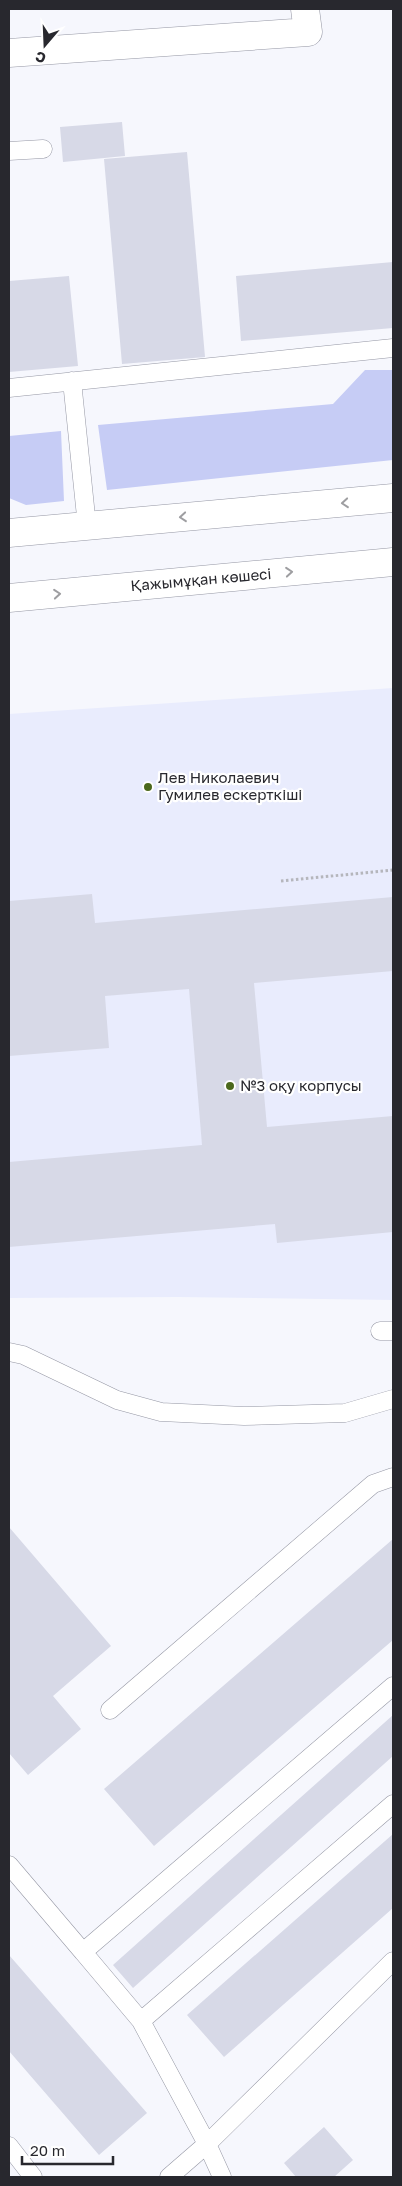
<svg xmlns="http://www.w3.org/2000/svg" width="402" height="2186" font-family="'Golos Text',sans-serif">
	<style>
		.built { fill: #e9ecfd }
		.grass { fill: #c6ccf5 }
		.building { fill: #d7d9e7 }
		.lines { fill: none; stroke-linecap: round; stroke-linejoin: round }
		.service-casing { stroke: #9597a4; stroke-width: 19 }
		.minor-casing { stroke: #9597a4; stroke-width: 29 }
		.secondary-casing { stroke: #9597a4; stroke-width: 29 }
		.path { stroke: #b5b6bc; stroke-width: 3; stroke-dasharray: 2.5 2.5; stroke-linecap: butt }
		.service { stroke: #fff; stroke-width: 18 }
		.minor { stroke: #fff; stroke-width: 28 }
		.secondary { stroke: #fff; stroke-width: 28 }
		.oneway { stroke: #9e9ea1 }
		.poi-dot { fill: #4b681c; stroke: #fff; stroke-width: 2 }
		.labels { text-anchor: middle; stroke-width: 4.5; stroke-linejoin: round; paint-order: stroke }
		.street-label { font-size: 15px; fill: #28282e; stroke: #fff }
		.poi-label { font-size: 15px; fill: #28282e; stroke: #fff; text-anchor: start }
	</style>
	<rect width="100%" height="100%" fill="#f6f7fd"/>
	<path class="built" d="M393,688v612l-215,-3 -169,1v-584z"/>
	<path class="grass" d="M365,370h28v90l-286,30 -9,-65 235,-21z
		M61,431l3,70 -38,4 -17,-7v-62z"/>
	<path class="building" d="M122,122l3,34 -62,6 -3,-35z
		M187,152l18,205 -83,7 -18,-205z
		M393,262v66l-152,13 -5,-65z
		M69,276l9,90 -69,6v-91z
		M92,894l3,29 298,-26v74l-139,12 13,144 126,-11v116l-116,11 -2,-19 -266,23v-85l193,-17 -13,-156 -84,7 4,52 -100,8v-155z
		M9,1527l102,119 -58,50 28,33 -53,46 -19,-22z
		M393,1539v101l-239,206 -50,-57z
		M393,1715v41l-260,232 -20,-23z
		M393,1834v74l-169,149 -37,-42z
		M9,1955l138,158 -48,42 -90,-104z
		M324,2127l29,33 -19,17h-38l-12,-14z"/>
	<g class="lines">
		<g class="service-casing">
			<path id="service" d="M9,151l34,-2
				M72,381l15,145
				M9,388l384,-40
				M380,1331h13
				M9,1352l14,3 94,45 44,12 83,4 101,-3 48,-14
				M110,1710l263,-226 20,-7
				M9,1865l74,87 310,-266
				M83,1952l58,69
				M9,2146l24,31
				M169,2177l38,-33 -66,-123 252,-217
				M222,2177l-15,-33 186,-183"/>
		</g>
		<g class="minor-casing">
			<path id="minor" d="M9,53l299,-21 -3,-23"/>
		</g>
		<g class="secondary-casing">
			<path id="secondary" d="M9,533l384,-35
				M9,598l384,-36"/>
		</g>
		<path class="path" d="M281,881l112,-11"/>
		<use href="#service" class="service"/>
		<use href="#minor" class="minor"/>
		<use href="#secondary" class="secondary"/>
	</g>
	<defs><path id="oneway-chevron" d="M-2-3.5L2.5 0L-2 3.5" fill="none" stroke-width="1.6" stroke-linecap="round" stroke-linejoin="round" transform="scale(1.25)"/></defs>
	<g class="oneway">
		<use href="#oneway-chevron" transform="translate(345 503) rotate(175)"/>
		<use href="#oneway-chevron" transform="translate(183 517) rotate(175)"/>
		<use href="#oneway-chevron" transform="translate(289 572) rotate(-5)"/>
		<use href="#oneway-chevron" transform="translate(57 594) rotate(-5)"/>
	</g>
	<g class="poi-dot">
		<circle cx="148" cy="787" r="5"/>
		<circle cx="230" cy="1086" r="5"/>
	</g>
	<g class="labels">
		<g class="street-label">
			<text transform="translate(201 580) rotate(-5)" y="5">Қажымұқан көшесі</text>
		</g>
		<g class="poi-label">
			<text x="158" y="783">Лев Николаевич<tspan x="158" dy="17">Гумилев ескерткіші</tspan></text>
			<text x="240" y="1091">№3 оқу корпусы</text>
		</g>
	</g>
	<rect width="402" height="2186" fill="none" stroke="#28282e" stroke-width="20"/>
	<g transform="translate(45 45) rotate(199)" stroke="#ffffff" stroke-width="4" paint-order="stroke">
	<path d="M0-4L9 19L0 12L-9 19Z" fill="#28282e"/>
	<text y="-8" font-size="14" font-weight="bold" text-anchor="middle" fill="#28282e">С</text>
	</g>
	<path d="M22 2156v8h91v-8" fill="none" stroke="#28282e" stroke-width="2.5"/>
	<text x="30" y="2156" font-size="15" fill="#28282e" stroke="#ffffff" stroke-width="4" paint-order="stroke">20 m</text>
</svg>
